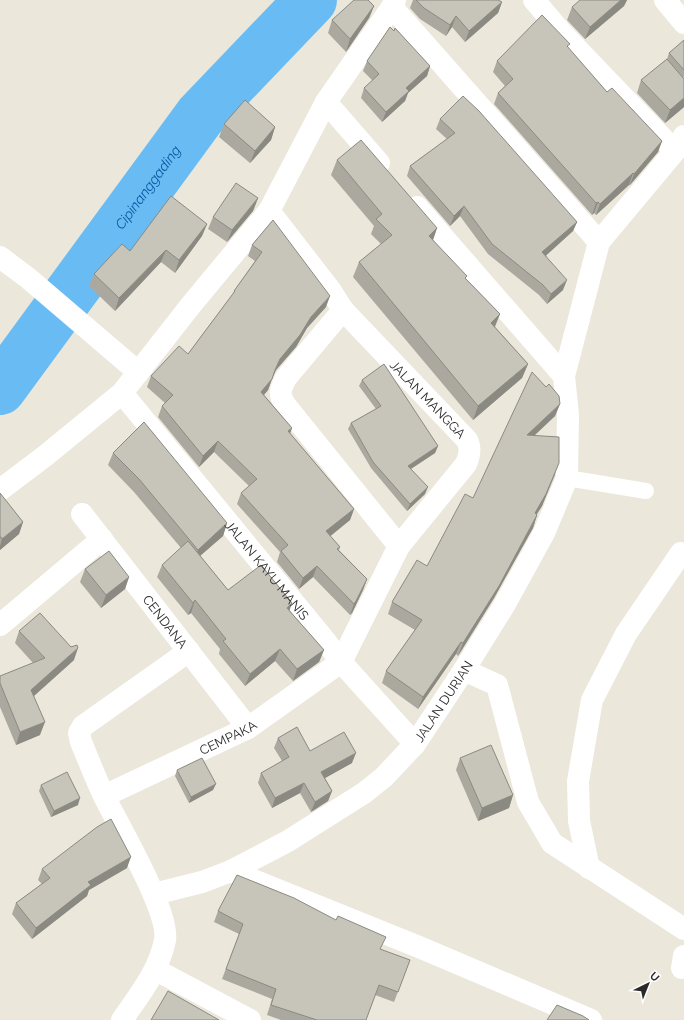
<svg xmlns="http://www.w3.org/2000/svg" width="684" height="1020" font-family="Raleway,sans-serif">
	<style>
		.lines { fill: none; stroke-linecap: round; stroke-linejoin: round }
		.river { stroke: #69bcf3; stroke-width: 52 }
		.service { stroke: #fff; stroke-width: 16 }
		.minor { stroke: #fff; stroke-width: 22 }
		.wall { fill: #aba99f }
		.shaded-wall { fill: #8b8a82 }
		.building { fill: #c7c5b9; stroke: #8b8a82 }
		.labels { text-anchor: middle; stroke-width: 3; stroke-linejoin: round; paint-order: stroke }
		.street-label { font-size: 13px; fill: #2a2a2a; stroke: #fff }
		.water-label { font-size: 14px; font-style: italic; fill: #08579f; stroke: #fff }
	</style>
	<rect width="100%" height="100%" fill="#ece7db"/>
	<g class="lines">
		<path class="river" id="s1" d="M0,389l200,-273 111,-116"/>
		<path class="service" d="M567,478l79,13"/>
		<g class="minor">
			<path d="M534,0l27,32 114,119"/>
			<path d="M665,0l19,23"/>
			<path d="M392,7l207,235"/>
			<path d="M326,102l53,61"/>
			<path d="M417,207l147,169 35,-134 76,-91 9,-15"/>
			<path d="M0,257l28,21 110,94"/>
			<path d="M343,310l-57,68c-6,12 -8,16 0,28l113,140"/>
			<path id="s2" d="M122,393l205,250 14,19 74,82"/>
			<path d="M0,490l45,-34 77,-63 69,-88 78,-94 57,-109 66,-95 3,-7"/>
			<path id="s3" d="M82,514l166,214"/>
			<path d="M0,625l102,-86"/>
			<path d="M464,670l33,15 31,117 24,41 132,86"/>
			<path id="s4" d="M104,796l144,-68 93,-66 58,-116 67,-82c4,-9 5,-16 1,-24l-124,-130 -12,-19 -62,-80"/>
			<path d="M589,868l-10,-47 -1,-40 14,-81 34,-66 55,-81"/>
			<path d="M231,871l188,76 172,73"/>
			<path id="s5" d="M154,894l48,-12 29,-11 57,-30 76,-48 20,-16 31,-33 49,-74 41,-66 39,-71 23,-55 1,-63 -4,-39"/>
			<path d="M682,968l2,-12"/>
			<path d="M156,970l94,50"/>
			<path d="M122,1020c17,-25 37,-49 43,-80 5,-27 -46,-114 -60,-142 -9,-18 -16,-37 -24,-56l-2,-9 4,-7 106,-75"/>
		</g>
	</g>
	<path class="wall" d="M413,0h85l4,2 -4,11 -33,29 -13,-15 -6,9 -26,-17 -10,-11z
		M621,0h6l-3,6 -39,33 -18,-19 5,-13z
		M374,6l-5,12 -23,34 -18,-19 4,-13z
		M684,40v37l-1,1 1,1v28l-19,16 -28,-30 4,-13 26,-21 2,-6z
		M568,48l39,44 55,49 -4,11 -28,33h-1l-33,30 -2,-2 -2,2 -98,-111 4,-11 7,-7 -12,-14 4,-11z
		M367,61l63,5 -3,10 -19,17 -3,8 -23,21 -21,-24 3,-10 9,-7 -10,-10z
		M440,119l137,103 -4,9 -27,24 17,35 -16,14 -8,-9 -51,-41 -28,-38 -10,10 -43,-50 3,-10 37,-27 -11,-10z
		M224,124l51,3 -4,13 -21,23 -31,-26z
		M337,160l100,68 -4,12 33,39 34,35 -5,13 33,37 -6,14 -49,42 -120,-143 6,-15 22,-18 -10,-10 3,-8 -43,-51z
		M258,198l-5,13 -26,31 -19,-13 5,-12z
		M273,220l53,87 -19,21 -11,19 -20,23 -3,6 -5,14 -4,5 28,33 -2,5 64,76 -4,11 -20,16 10,11 -1,3 28,29 -4,11 -11,23 -2,2 -37,-38 -14,12 -22,-27 3,-10 -43,-48 4,-11 8,-7 -35,-34 -15,15 -41,-50 4,-11 3,-3 -18,-16 4,-11 37,-22 45,-60 1,-3 21,-30 -7,-5 4,-11z
		M207,224l-5,12 -27,37 -14,-11 -46,49 -26,-25 5,-12 36,-23z
		M362,380l76,66 -3,7 -24,16 14,25 -18,17 -36,-43 -23,-39 3,-6 25,-14 -17,-23z
		M560,404l-5,12 -20,19 20,40 -13,31 -6,9h1l-4,13 -39,70 -36,58 -2,-2 -38,55 -36,-26 4,-12 29,-41 -27,-16 4,-12 35,-36 46,-68z
		M113,453l114,70 -4,13 -23,20 28,34 62,21 34,39 -5,12 -26,19 -18,-20 -30,25 -26,-32 1,-5 -29,-36 -3,2 -31,-38 5,-12 19,-17 -47,-56 -26,-27z
		M0,493l23,29 -4,12 -19,16z
		M85,569l44,8 -4,12 -24,19 -21,-26z
		M19,631l55,29 -40,36 6,39 -24,10 -16,-38v-31l33,-13 -18,-20z
		M278,738l32,13 42,12 -27,15 7,13 -4,10 -17,11 -11,-19 -28,15 -14,-25 3,-10 21,-12 -8,-13z
		M460,758l53,37 -4,13 -31,13 -22,-51z
		M177,770l36,20 -24,13 -14,-27z
		M41,785l37,20 -27,12 -12,-26z
		M127,868l-38,22 -2,6 -55,43 -20,-25 4,-11 26,-19 -4,-4 4,-11z
		M218,911l163,39 29,10 -16,42 -19,-7 -9,25h-85l-14,-5 5,-16 -50,-20 17,-45 -25,-12z"/>
	<path class="shaded-wall" d="M621,0h6l-3,6 -39,33 5,-12z
		M502,2l-4,11 -33,29 4,-11z
		M374,6l-5,12 -23,34 4,-13z
		M456,16l-4,11 -6,9 4,-11z
		M430,66l-3,10 -19,17 -3,8 -23,21 4,-10 20,-24z
		M684,98v9l-19,16 5,-13z
		M275,127l-4,13 -21,23 5,-12z
		M662,141l-4,11 -28,33 4,-11z
		M633,173l-4,12 -33,30 4,-11z
		M258,198l-5,13 -26,31 5,-12z
		M598,202l-4,11 -2,2 4,-12z
		M464,206l-4,10 -10,10 4,-10z
		M577,222l-4,9 -34,31 3,-10z
		M207,224l-5,12 -27,37 4,-13z
		M437,228l-5,15 -3,-7z
		M166,250l-5,12 -46,49 4,-13z
		M567,280l-4,10 -16,14 4,-10z
		M330,296l-4,11 -19,21 -11,19 -20,23 -5,11 1,-2 -4,11 -11,13 4,-11 14,-22 5,-11 31,-42z
		M500,314l-6,14 -3,-5z
		M528,364l-6,14 -49,42 5,-14z
		M560,404l-5,12 -33,31 5,-12z
		M292,428l-4,11v-8z
		M218,441l-4,11 -15,15 4,-11z
		M438,446l-3,7 -29,19 2,-6z
		M559,463l-17,43 -12,19 5,-12z
		M428,487l-3,7 -18,17 3,-7z
		M354,509l-4,11 -28,23 4,-12z
		M537,515l-4,13 -39,70 -36,58 5,-13z
		M23,522l-4,12 -19,16v-4l2,-7z
		M227,523l-4,13 -30,26 5,-12z
		M317,566l-4,11 -14,12 4,-11z
		M129,577l-4,12 -24,19 5,-13z
		M367,579l-4,11 -11,23 -2,2 4,-11z
		M195,600l-4,13 -3,2 5,-12z
		M292,603l-4,12 -1,-7z
		M461,642l-5,12 -38,55 5,-12z
		M78,648l-4,12 -48,43 5,-13z
		M280,649l-5,12 -30,25 5,-12z
		M324,650l-5,12 -26,19 4,-12z
		M45,722l-5,13 -24,10 4,-13z
		M356,753l-4,10 -34,19 3,-10z
		M304,783l-4,10 -28,15 3,-10z
		M216,784l-3,6 -24,13 2,-6z
		M332,791l-4,10 -17,11 4,-10z
		M513,795l-4,13 -31,13 4,-13z
		M80,798l-2,7 -27,12 3,-6z
		M131,857l-4,11 -38,22 -2,6 -55,43 4,-11 52,-46z"/>
	<path class="building" d="M354,0h14l6,6 -24,33 -18,-19z
		M416,0h82l4,2 -33,29 -13,-15 -6,9 -26,-17z
		M580,0h41l-31,27 -18,-20z
		M542,15l28,29 -3,2 40,46 5,-4 50,53 -28,33 -1,-1 -33,31 -2,-2 -2,1 -98,-110 15,-14 -16,-18z
		M390,27l4,4 1,-3 35,38 -24,22 3,3 -23,21 -22,-24 15,-14 -12,-13z
		M684,40v30l-15,-17z
		M667,59l17,20v19l-14,12 -29,-30z
		M463,96l16,15 98,111 -35,30 25,28 -16,14 -8,-9 -51,-41 -28,-38 -10,10 -44,-50 45,-33 -15,-14z
		M245,100l30,27 -20,24 -31,-27z
		M361,140l76,88 -8,8 38,40 -2,2 35,36 -9,9 37,41 -50,42 -119,-144 33,-27 -16,-16 6,-5 -45,-54z
		M236,183l22,15 -26,32 -19,-13z
		M171,196l36,28 -28,36 -13,-10 -47,48 -25,-24 28,-30 8,7z
		M273,220l57,76 -19,21 -11,18 -20,24 -5,11 -3,9 -11,13 31,36 -4,3 66,78 -28,22 14,16 -3,2 30,30 -11,22 -2,3 -37,-38 -14,12 -22,-27 7,-6 -47,-52 16,-14 -39,-38 -15,15 -41,-50 11,-11 -22,-19 28,-30 9,8 47,-63h-1l28,-39 -10,-7z
		M384,364l54,82 -30,20 20,21 -18,17 -37,-42 -22,-39 30,-17 -19,-26z
		M532,372l14,15 3,-3 10,12 1,8 -33,31 32,2v26l-13,31 -11,19 2,2 -38,71 -36,57 -2,-1 -38,55 -37,-26 36,-51 -30,-18 25,-42 10,6 38,-72 8,4z
		M144,422l83,101 -29,27 -59,-71 -26,-26z
		M0,493l23,29 -21,17 -1,-2h-1z
		M188,541l40,49 33,-25 31,38 -5,5 37,42 -27,19 -17,-20 -30,25 -27,-33 3,-2 -31,-39 -2,3 -31,-38z
		M109,551l20,26 -23,18 -21,-26z
		M40,613l31,34 6,-2 1,3 -47,42 14,32 -25,10 -20,-49v-7l45,-18 -26,-27z
		M297,727l13,24 34,-19 12,21 -35,19 11,19 -17,11 -11,-19 -29,15 -14,-25 28,-16 -11,-19z
		M491,745l22,50 -31,13 -22,-50z
		M202,758l14,26 -25,13 -14,-27z
		M67,772l13,26 -26,13 -13,-26z
		M111,819l20,38 -43,25 3,3 -55,43 -20,-25 34,-25 -8,-9 55,-42z
		M237,875l57,23 42,22 2,-4 48,21 -6,12 30,11 -12,32 -19,-7 -13,35h-49l-46,-15 5,-16 -50,-20 17,-45 -25,-13z
		M168,991l51,29h-68z
		M557,1005l26,11 6,4h-42z"/>
	<g class="labels">
		<g class="street-label">
			<text transform="translate(428 399) rotate(46)" y="5">JALAN MANGGA</text>
			<text dy="5" stroke="none"><textPath href="#s2" startOffset="229">JALAN KAYU MANIS</textPath></text>
			<text dy="5" stroke="none"><textPath href="#s3" startOffset="136">CENDANA</textPath></text>
			<text dy="5" stroke="none"><textPath href="#s5" startOffset="357">JALAN DURIAN</textPath></text>
			<text dy="5" stroke="none"><textPath href="#s4" startOffset="137">CEMPAKA</textPath></text>
		</g>
		<g class="water-label">
			<text dy="5" stroke="none"><textPath href="#s1" startOffset="250">Cipinanggading</textPath></text>
		</g>
	</g>
	<g transform="translate(648 984) rotate(43)" stroke="#ffffff" stroke-width="3" paint-order="stroke">
	<path d="M0-3L7 15L0 10L-7 15Z" fill="#2a2a2a"/>
	<text y="-6" font-size="11" font-weight="bold" text-anchor="middle" fill="#2a2a2a">U</text>
	</g>
</svg>
